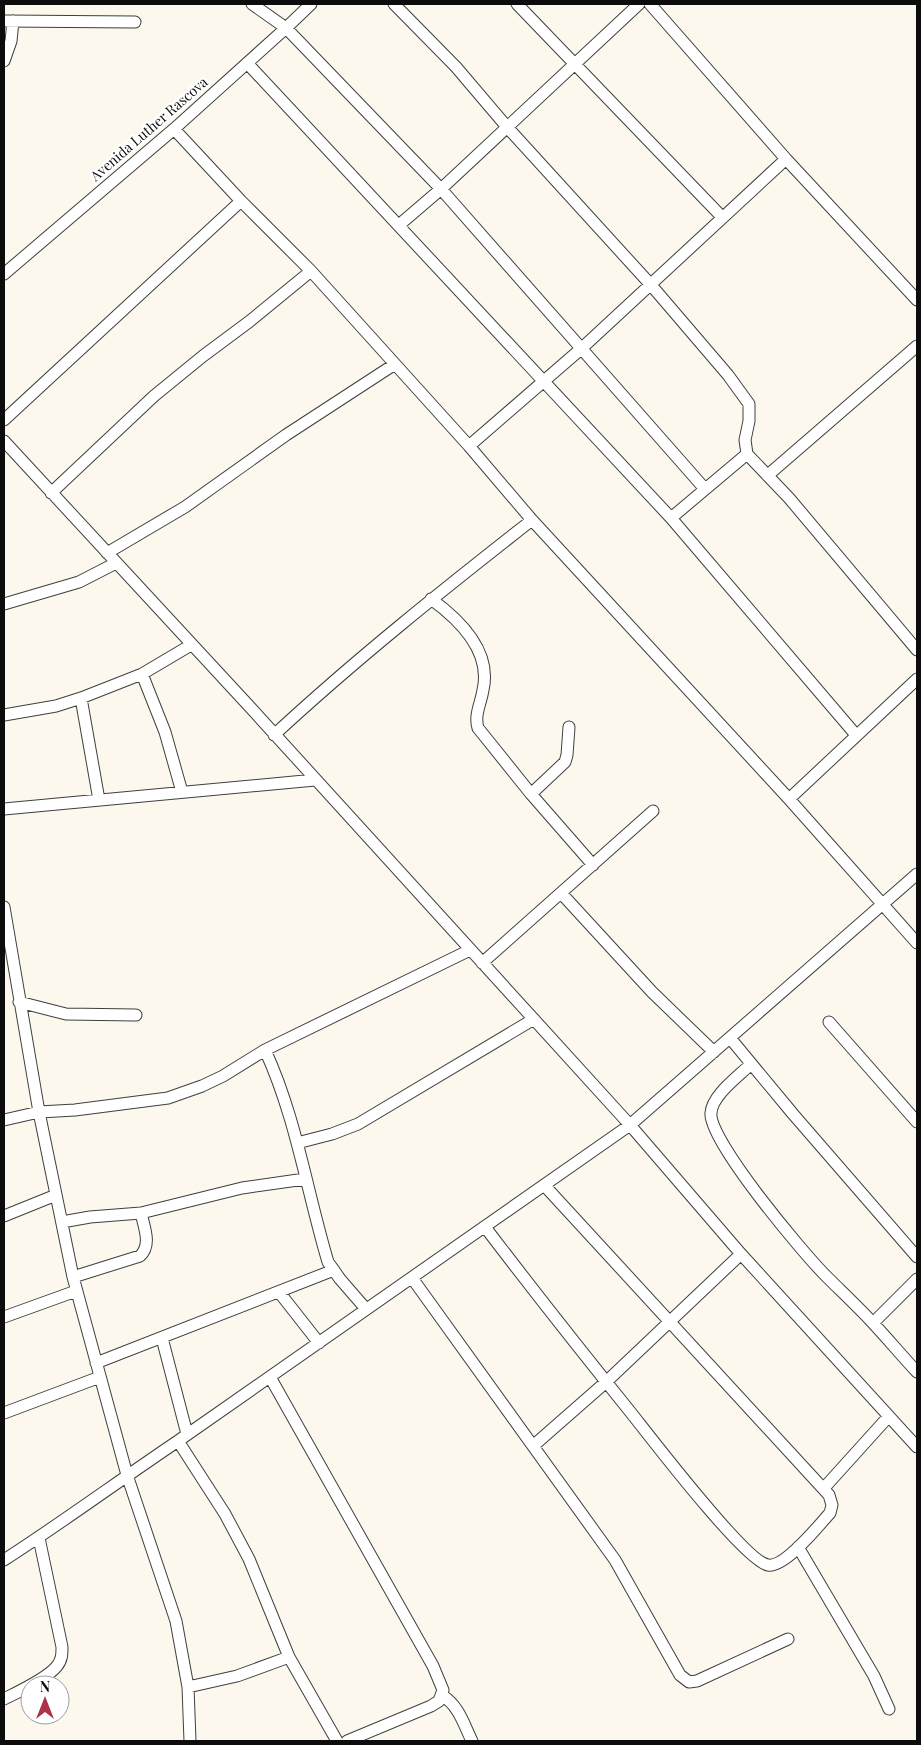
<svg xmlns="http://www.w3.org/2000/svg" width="921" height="1745" font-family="'Playfair Display',serif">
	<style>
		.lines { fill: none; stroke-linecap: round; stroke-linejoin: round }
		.minor-casing { stroke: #3f3f3f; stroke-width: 13 }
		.minor { stroke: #fff; stroke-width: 11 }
		.labels { text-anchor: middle; stroke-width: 5; stroke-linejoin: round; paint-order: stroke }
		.street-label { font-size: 14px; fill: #0c0c0c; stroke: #fff }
	</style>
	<rect width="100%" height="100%" fill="#fdf8ed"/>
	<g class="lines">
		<g class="minor-casing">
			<path id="minor" d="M252,4l34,24 155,161 264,300
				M394,4l62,63 51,60 144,158 77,90 21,29v17l-4,19 2,14 42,44 128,152
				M517,4l205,213
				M650,4l136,155 131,141
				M4,21l131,1
				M4,61l7,-20 2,-20
				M247,63l424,455 185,217
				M174,129l67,72 70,70 158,175 63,74 257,279 128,144
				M399,225l42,-36 198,-185
				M4,274l170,-145 112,-101 25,-24
				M4,420l237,-219
				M4,441l245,265 381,419 111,129 176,193
				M469,446l113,-98 204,-189
				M768,475l149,-129
				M51,493l103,-97 49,-40 47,-35 61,-50
				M671,518l76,-64
				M107,553l78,-46 101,-72 109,-71
				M431,599c29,21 61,52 52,91 -2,13 -9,25 -5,38l53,66 62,71
				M4,604l75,-22 37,-19
				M142,674l23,58 17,60
				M81,698l18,102
				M4,715l52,-9 25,-8 61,-24 49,-29
				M274,735c82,-76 170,-146 258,-215
				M531,794l34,-32 2,-7 2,-28
				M789,799l128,-120
				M4,809l311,-29
				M561,893l91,99 62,60
				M4,907l35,205 34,165 54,198 49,146 12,66 2,54
				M482,963l171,-152
				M19,1002l47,12 70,1
				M829,1022l88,100
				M730,1038l63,76 124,143
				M265,1050c31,67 42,142 63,212l12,17 26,30
				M751,1064c-12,12 -39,31 -40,49 -3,27 92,140 115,163 15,15 31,30 46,46 15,16 30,34 45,50
				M4,1120l35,-8 36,-2 93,-12 34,-12 21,-10 42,-26 205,-100
				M297,1143l35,-9 26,-10 176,-105
				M4,1216l52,-21
				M62,1222l28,-5 51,-4
				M485,1227c48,63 97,125 147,187 19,24 114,148 136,151 17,3 51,-40 62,-52l2,-8 -3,-10 -285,-310
				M73,1277l67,-21c12,-11 4,-29 1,-43l101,-25 63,-9
				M412,1278l203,282 65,115 9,7 8,-1 91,-42
				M279,1292l40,51
				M4,1317l72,-26
				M873,1323l44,-44
				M162,1338l25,96
				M96,1363l238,-93
				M270,1377l163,289 10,24 -4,11 -8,5 -84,35
				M4,1413l96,-36
				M178,1441l47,73 24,45 40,98 48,84
				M533,1446l73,-64 135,-128
				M824,1488l65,-72
				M798,1547l76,129 15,33
				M4,1560c59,-38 116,-80 174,-119l452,-316 287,-251
				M188,1687l49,-11 52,-19
				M443,1696c16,10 21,29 29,45
				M4,1699c14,-7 44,-21 53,-33 5,-6 5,-12 5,-19l-23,-109"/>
		</g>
		<use href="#minor" class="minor"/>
	</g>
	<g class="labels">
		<g class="street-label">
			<text transform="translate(149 129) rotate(-41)" y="5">Avenida Luther Rascova</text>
		</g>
	</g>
	<rect width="921" height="1745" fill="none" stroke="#0c0c0c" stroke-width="10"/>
	<g transform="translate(45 1700)"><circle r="24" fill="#ffffff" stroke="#9e9e9e"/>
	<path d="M0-4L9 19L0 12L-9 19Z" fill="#ad3348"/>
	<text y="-8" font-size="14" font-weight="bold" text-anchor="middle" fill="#0c0c0c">N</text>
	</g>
</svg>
